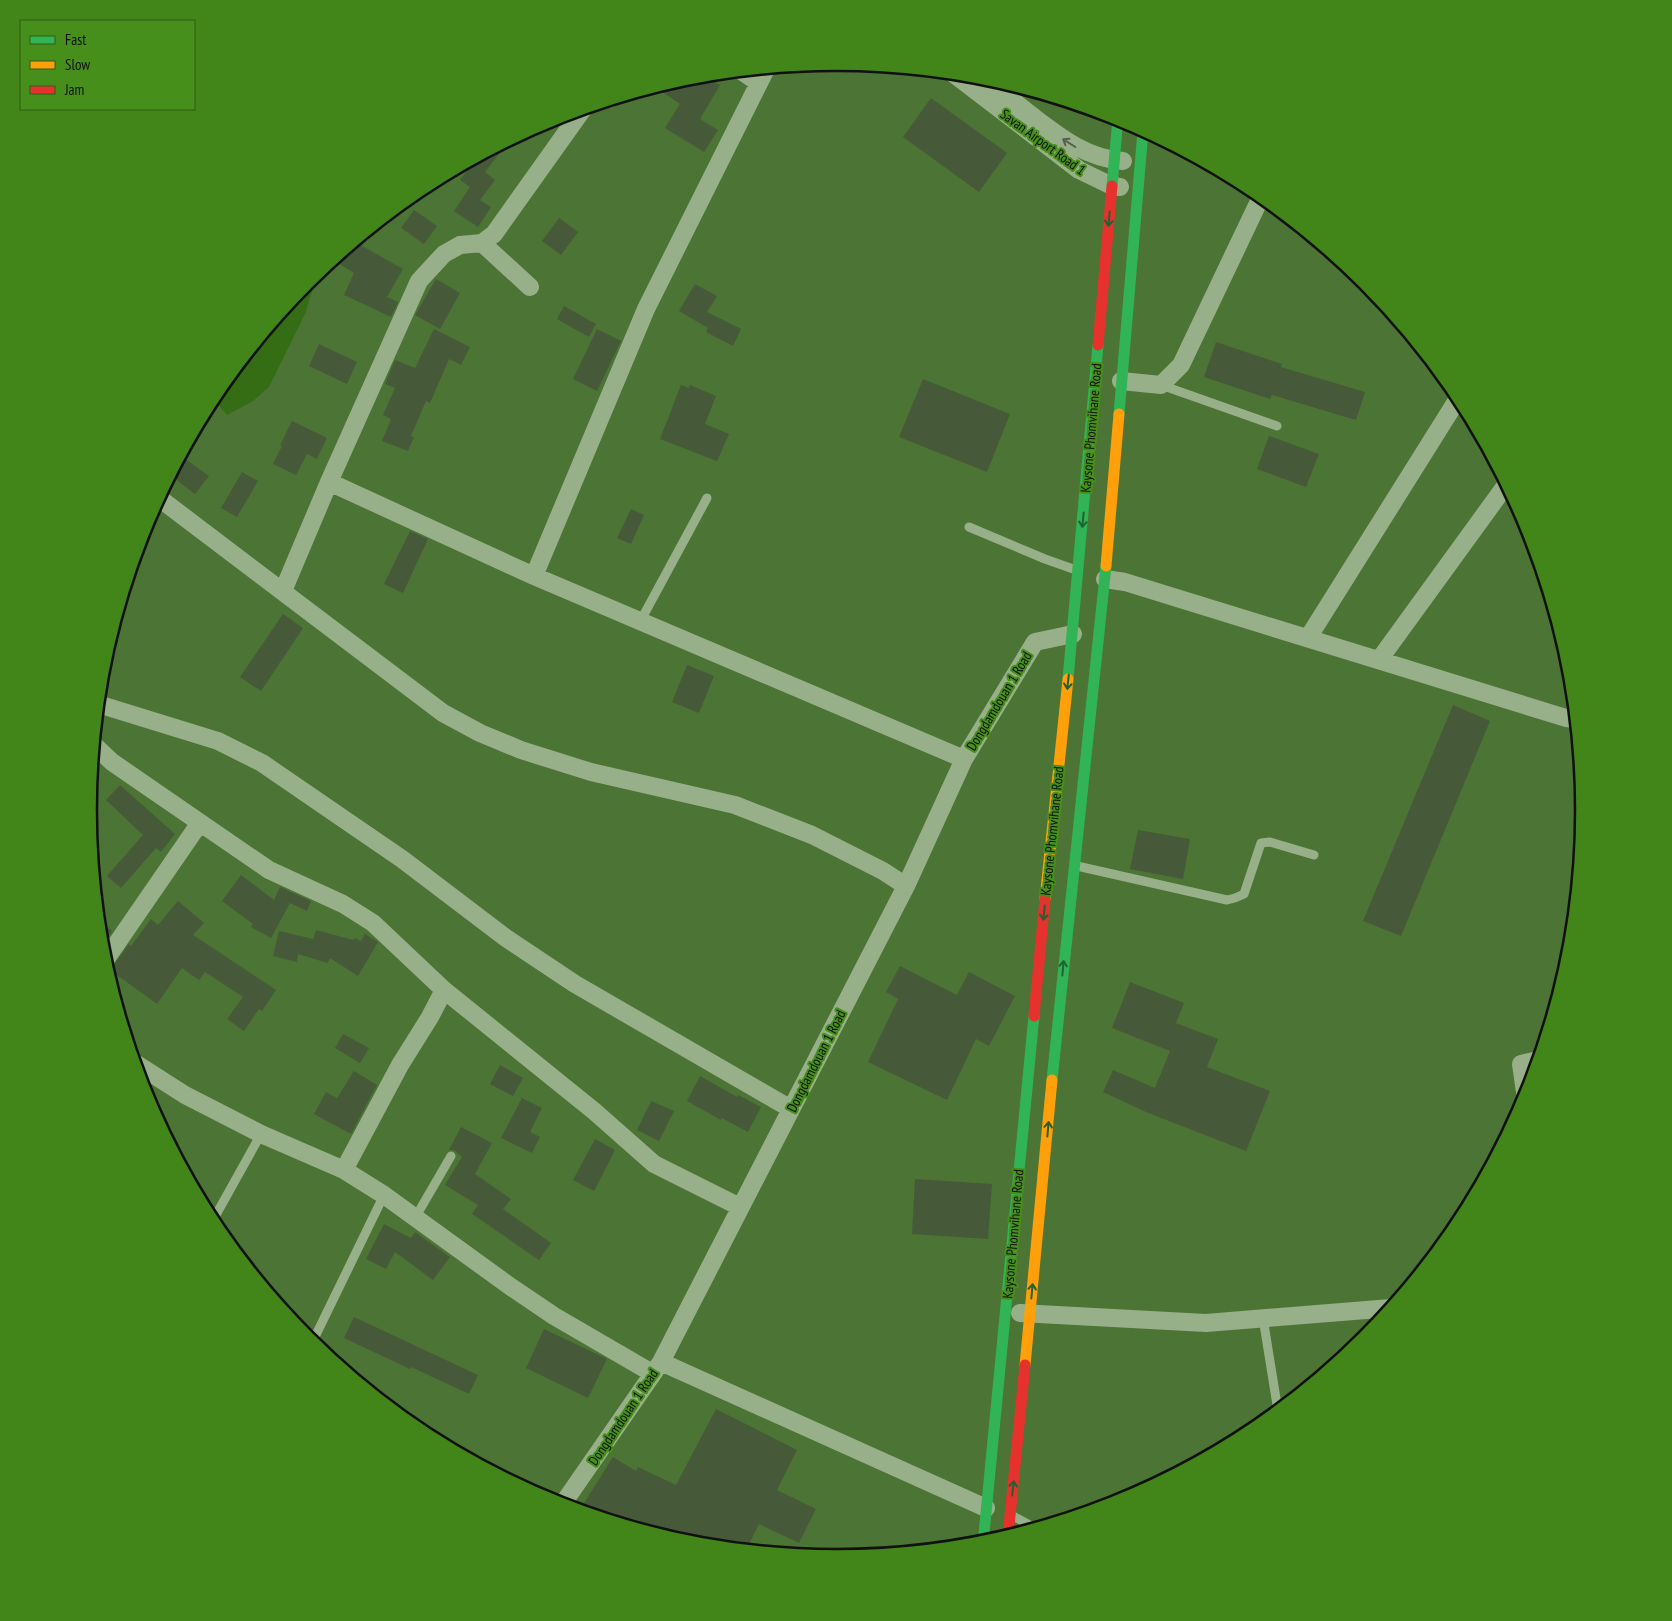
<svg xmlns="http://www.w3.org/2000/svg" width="1672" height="1621" font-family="'PT Sans Narrow',sans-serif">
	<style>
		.water { fill: #356d14 }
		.building { fill: #465a39 }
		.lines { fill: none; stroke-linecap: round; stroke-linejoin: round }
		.lane { stroke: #98b089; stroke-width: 9 }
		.street { stroke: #98b089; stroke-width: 18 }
		.fast { stroke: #30b455; stroke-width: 11 }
		.slow { stroke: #ff9f0a; stroke-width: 11 }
		.jam { stroke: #e5322d; stroke-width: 11 }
		.oneway { stroke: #54604d }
		.oneway2 { stroke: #206233 }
		.labels { text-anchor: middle; stroke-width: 4; stroke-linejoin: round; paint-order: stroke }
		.street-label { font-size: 14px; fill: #111; stroke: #468f1a }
		.rim { fill: none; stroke: #111; stroke-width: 2.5 }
	</style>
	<rect width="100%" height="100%" fill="#4c7435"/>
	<path class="water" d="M306,284l5,1 1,6 -7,23 -36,73 -16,14 -26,14 -15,-17 2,-3z"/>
	<path class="building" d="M722,74l-6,9 4,2 -20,34 18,11 -14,22 -39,-24 15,-24 -25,-17 35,-10z
		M931,98l76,55 -28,39 -76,-55z
		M509,141l-24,31 10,8 -15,20 11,7 -13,20 -24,-16 16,-24 -10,-7 16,-21z
		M414,210l23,16 -13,18 -23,-16z
		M559,218l19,14 -17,23 -19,-14z
		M354,243h3l46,26 -16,28 11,5 -7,15 -47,-22 10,-22 -21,-13z
		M436,279l24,14 -20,36 -25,-14z
		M695,284l22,12 -10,16 34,17 -8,17 -27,-14 2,-4 -29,-17z
		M564,306l32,18 -7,13 -32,-18z
		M434,329l36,18 -9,18 -12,-6 -19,44 -4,-2 -15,35 3,1 -6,14 -26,-10 9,-22 -8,-4 12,-27 -10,-4 10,-24 20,8z
		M597,329l24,12 -24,50 -24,-12z
		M1216,342l66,22 -1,3 84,25 -9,28 -84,-25 -2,4 -66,-22z
		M319,344l38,18 -10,22 -38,-18z
		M923,379l87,35 -23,58 -88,-35z
		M681,385l8,3 1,-3 26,11 -11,28 24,10 -12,27 -57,-22z
		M292,421l35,17 -10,21 -10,-5 -11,21 -23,-11 9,-18 -2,-1z
		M1269,436l50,18 -13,33 -49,-18z
		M181,456l28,20 -14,18 -24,-18z
		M242,472l16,9 -21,36 -16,-9z
		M631,509l13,6 -13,29 -14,-6z
		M410,531l18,8 -25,54 -19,-9z
		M283,614l20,14 -42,63 -21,-14z
		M687,665l27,11 -15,37 -27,-11z
		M1453,705l37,16 -89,215 -38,-15z
		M120,785l55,49 -14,18 -5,-4 -35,40 -14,-12 36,-41 -37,-35z
		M1138,830l52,9 -7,40 -53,-10z
		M241,875l33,25 6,-13 31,14 -4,10 -17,-8 -19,35 -20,-11 2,-3 -31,-23z
		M178,901l26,22 -11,12 83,55 -14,21 -3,-2 -15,22 -17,-12 16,-22 -38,-25 -6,8 -17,-12 -25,36 -47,-34 19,-26 2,2 20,-27 7,6z
		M99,921l13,10 -11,16v-4z
		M316,930l37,10 2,-2 6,3 4,-7 13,8 -20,34 -28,-18 -2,5 -30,-9 -1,8 -24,-6 6,-25 34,8z
		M900,966l57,29 12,-23 46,24 -26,50 -13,-7 -29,61 -79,-38 30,-63 -12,-7z
		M1130,982l54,21 -8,20 42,16 -11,28 63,24 -24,60 -100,-39 -43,-20 10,-22 42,18 15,-37 -58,-23z
		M343,1034l26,14 -9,15 -25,-15z
		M500,1065l23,13 -10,18 -23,-12z
		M354,1071l23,14 -26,49 -37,-20 12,-22 11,6z
		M700,1076l37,21 1,-2 23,12 -13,25 -26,-14 -1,2 -34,-19z
		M522,1098l20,10 -12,24 10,5 -8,16 -31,-15z
		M651,1101l23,10 -15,30 -22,-11z
		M461,1127l31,16 -17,31 36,25 -8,10 48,34 -12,17 -67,-46 6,-9 -33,-20 17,-28 -8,-7h-5z
		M595,1139l20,11 -21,41 -21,-11z
		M915,1179l77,5 -4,55 -76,-5z
		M384,1224l27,14 4,-6 35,25 -17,23 -38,-28 -9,17 -20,-10z
		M354,1317l124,58 -9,19 -58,-27 -1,2 -66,-31z
		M544,1329l63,30 -19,39 -62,-30z
		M716,1409l81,41 -20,40 39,19 -17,34 -40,-19 -13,26 -56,-6 -37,-17 -3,5 -71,-21 34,-54 23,14 2,-4 38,18z"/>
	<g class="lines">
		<path class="lane" d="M1161,385l116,41
			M969,527l76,32 31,11
			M641,620l66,-122
			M1077,866l150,34 8,-2 9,-4 17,-51 9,-1 44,13
			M415,1218l36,-62
			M212,1222l49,-88
			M1263,1318l15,93
			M312,1343l72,-148
			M1013,1516l22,12"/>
		<path class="street" d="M954,74l125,96 33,16 8,1
			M982,77c17,13 33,25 49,38 29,22 55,43 92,46
			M759,83l7,-14
			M482,243l48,44
			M1121,381l40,4 20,-20 80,-168
			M329,482l205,94 430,183
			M159,498l284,215 37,20 41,17 70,22 144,33 77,30 71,36 23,15
			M534,576l112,-267 113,-226 -16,-11
			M1105,579l20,3 441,136 9,1
			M283,591l46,-109 90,-201 25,-27 16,-9 22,-2 12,-9 89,-125
			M1308,638l151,-241
			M1379,660l127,-175
			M98,704l120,37 44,22 140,96 104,79 69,46 216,125
			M94,745l18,17 157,108 74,34 30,19 71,67 150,121 60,53 86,43
			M104,962l95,-138
			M135,1063l50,32 76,39 83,36 40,25 127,92 43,29 98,57
			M1526,1099l-5,-35 17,-4
			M344,1170l56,-105 30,-48 14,-27
			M1020,1313l186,10 185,-15
			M661,1362l325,146
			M562,1505l99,-143 245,-476 58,-127 71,-117 38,-8"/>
		<path class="fast" d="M1112,186l6,-68
			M1119,414l24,-283
			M1068,679l30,-334
			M1052,1080l54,-514
			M983,1544l51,-528"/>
		<path class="slow" d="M1106,566l13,-152
			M1045,899l23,-220
			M1025,1365l27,-285"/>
		<path class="jam" d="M1098,345l14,-159
			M1034,1016l11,-117
			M1008,1536l17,-171"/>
	</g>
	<defs><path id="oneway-shaft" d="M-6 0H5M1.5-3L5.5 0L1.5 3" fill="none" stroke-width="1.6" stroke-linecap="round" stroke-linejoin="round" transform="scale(1.25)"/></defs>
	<use class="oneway" href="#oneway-shaft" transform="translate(1069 143) rotate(-148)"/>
	<g class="oneway2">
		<use href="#oneway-shaft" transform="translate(1109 219) rotate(95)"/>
		<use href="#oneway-shaft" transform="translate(1083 520) rotate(95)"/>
		<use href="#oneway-shaft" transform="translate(1068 682) rotate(96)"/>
		<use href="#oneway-shaft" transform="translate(1044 913) rotate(96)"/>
		<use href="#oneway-shaft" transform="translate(1063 968) rotate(-85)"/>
		<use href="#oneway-shaft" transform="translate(1048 1129) rotate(-85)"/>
		<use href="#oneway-shaft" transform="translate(1032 1291) rotate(-85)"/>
		<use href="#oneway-shaft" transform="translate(1013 1488) rotate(-84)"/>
	</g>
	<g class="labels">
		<g class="street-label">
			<text transform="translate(1043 142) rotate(36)" y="5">Savan Airport Road 1</text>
			<text transform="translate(1091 428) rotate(-85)" y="5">Kaysone Phomvihane Road</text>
			<text transform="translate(999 701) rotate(-59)" y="5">Dongdamdouan 1 Road</text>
			<text transform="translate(1052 831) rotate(-84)" y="5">Kaysone Phomvihane Road</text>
			<text transform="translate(816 1061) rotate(-63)" y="5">Dongdamdouan 1 Road</text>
			<text transform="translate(1013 1234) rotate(-85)" y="5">Kaysone Phomvihane Road</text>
			<text transform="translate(623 1417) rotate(-56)" y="5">Dongdamdouan 1 Road</text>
		</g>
	</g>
	<path d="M0 0H1672V1621H0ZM97 810a739 739 0 1 1 1478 0a739 739 0 1 1-1478 0Z" fill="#428519" fill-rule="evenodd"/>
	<path class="rim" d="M97 810a739 739 0 1 1 1478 0a739 739 0 1 1-1478 0Z"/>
	<rect x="20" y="20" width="175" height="90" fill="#468f1a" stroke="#315d16"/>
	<rect x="30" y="36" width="25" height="8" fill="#30b455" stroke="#315d16"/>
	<text x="65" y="45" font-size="15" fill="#111111">Fast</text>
	<rect x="30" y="61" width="25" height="8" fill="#ff9f0a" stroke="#315d16"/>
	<text x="65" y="70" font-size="15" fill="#111111">Slow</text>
	<rect x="30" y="86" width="25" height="8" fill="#e5322d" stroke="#315d16"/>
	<text x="65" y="95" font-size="15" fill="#111111">Jam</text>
</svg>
